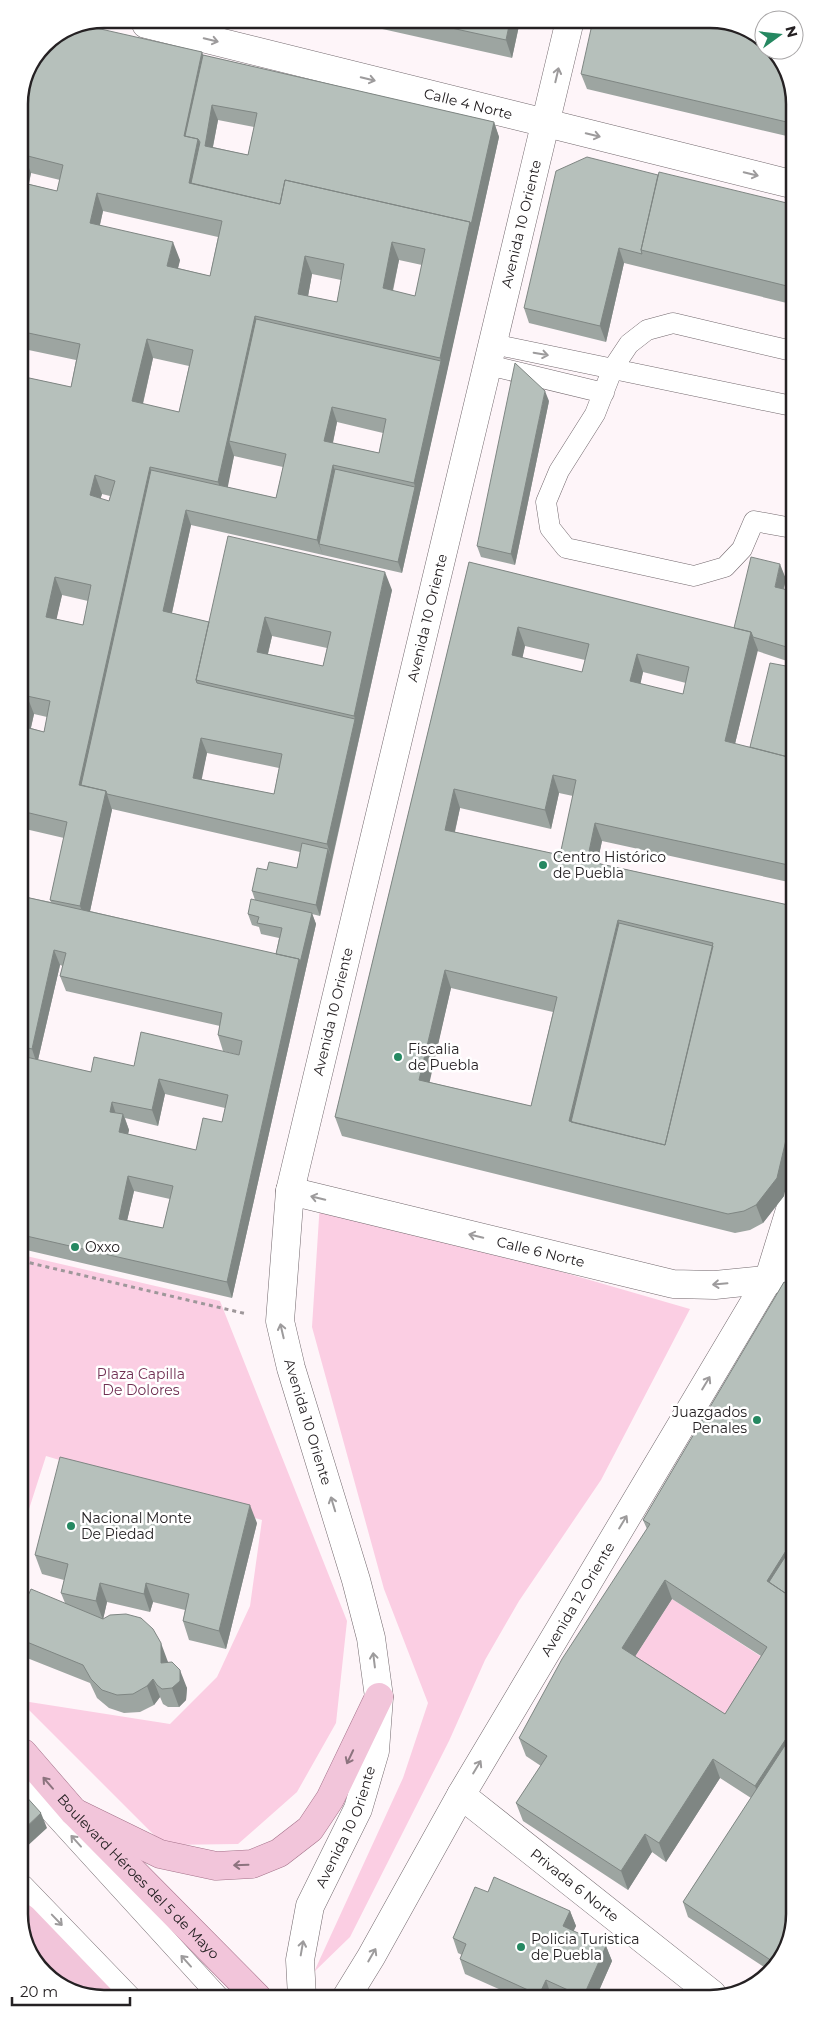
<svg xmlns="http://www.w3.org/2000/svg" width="814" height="2017" font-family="Montserrat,sans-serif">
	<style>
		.green { fill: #fbcee3 }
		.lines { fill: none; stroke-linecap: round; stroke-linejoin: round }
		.lane-casing { stroke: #72686d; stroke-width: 21 }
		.street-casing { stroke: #72686d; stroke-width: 29 }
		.secondary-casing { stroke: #72686d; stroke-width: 29 }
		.primary-casing { stroke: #a4728a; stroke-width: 29 }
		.path { stroke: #9e979a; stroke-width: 3; stroke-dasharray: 4 4; stroke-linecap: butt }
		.lane { stroke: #fff; stroke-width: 20 }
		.street { stroke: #fff; stroke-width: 28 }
		.secondary { stroke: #fff; stroke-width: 28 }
		.primary { stroke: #f2c5da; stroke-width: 28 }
		.wall { fill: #9da5a1; fill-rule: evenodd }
		.shaded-wall { fill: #7f8683 }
		.building { fill: #b6c0bb; stroke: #7f8683; fill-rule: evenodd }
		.oneway { stroke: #9d9b9c }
		.oneway2 { stroke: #8c737e }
		.poi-dot { fill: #258861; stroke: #fff; stroke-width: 2 }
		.labels { text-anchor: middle; stroke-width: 5; stroke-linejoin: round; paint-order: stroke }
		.street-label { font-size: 14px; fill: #252123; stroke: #fff }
		.poi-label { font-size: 14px; fill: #252123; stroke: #fff; text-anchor: start }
		.park-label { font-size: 14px; fill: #713053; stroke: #fff }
		.rim { fill: none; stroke: #252123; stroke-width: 2.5 }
	</style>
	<rect width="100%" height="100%" fill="#fef5f9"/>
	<path class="green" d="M320,1202l370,107 -89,171 -82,121 -34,59 -36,81 -99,196 -36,35 89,-194 25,-75 -44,-114 -72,-262z
		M22,1255l198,46 127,320 -11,102 -39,69 -59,52 -74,1 -141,-141v-3l147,23 47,-47 33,-71 12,-86 -216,-64 -24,75z
		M672,1599l102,66 -43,67 -102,-66z"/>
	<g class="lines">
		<g class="lane-casing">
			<path id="lane" d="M493,344l299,62
				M792,351l-119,-28 -26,7 -18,14 -16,24 -18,46 -36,57 -13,31 4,26 16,20 128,28 31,-9 17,-18 12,-28 38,7
				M488,365l116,28
				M23,1782l196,215
				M23,1885l109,113"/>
		</g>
		<g class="street-casing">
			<g id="street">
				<path id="s1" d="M146,24l400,99"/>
				<path id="s2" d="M290,1191l383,93 42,1 79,-8"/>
				<path id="s3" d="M461,1795l251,199"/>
			</g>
		</g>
		<g class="secondary-casing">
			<g id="secondary">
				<path d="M546,123l245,61"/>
				<path id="s4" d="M347,1996l24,-39 90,-162 308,-517 25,-81"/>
				<path id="s5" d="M302,1997l-2,-37 10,-54 48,-97 17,-58 4,-54 -8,-59 -15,-58 -65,-212 -11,-47 10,-130 280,-1171"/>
			</g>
		</g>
		<g class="primary-casing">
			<g id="primary">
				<path id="s6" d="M23,1753l51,59 183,185"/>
				<path d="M74,1812l86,42 56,12 36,-2 27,-11 31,-24 20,-30 49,-102"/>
				<path d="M23,1918l77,80"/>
			</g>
		</g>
		<path class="path" d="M22,1261l225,53"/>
		<use href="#lane" class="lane"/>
		<use href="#street" class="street"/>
		<use href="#secondary" class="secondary"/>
		<use href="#primary" class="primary"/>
	</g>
	<path class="wall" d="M520,21l-8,37 -161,-36z
		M203,55l291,67 5,15 -97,436 -211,-48 -19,88 37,9 183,-32 -72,326 -8,-2 4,10 -84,374 -210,-49 -1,-353 30,6 -1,-2 14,-62 -43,-10 -1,-452 51,11 5,-27 -57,-12v-250zM218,120l36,7 -6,28 -35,-8zM31,173l29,7 -3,11 -28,-7zM103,211l115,26 -8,39 -32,-8 2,-8 -80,-35zM399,260l23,5 -7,31 -22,-5zM312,274l29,6 -4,22 -29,-6zM153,358l36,8 -10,46 -36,-8zM337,422l46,11 -4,20 -46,-10zM234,456l49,11 -7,31 -49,-11zM102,494l8,2 -1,5 -9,-2zM62,595l26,6 -5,24 -27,-6zM272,636l55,12 -4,18 -55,-12zM34,714l13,3 -3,15 -13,-4zM207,753l72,15 -5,26 -73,-15zM112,809l188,43 -3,16 -30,2 -15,21 3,9 -7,14 4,11 7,2 2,7 18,4 -3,16 -186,-43zM60,965l3,1 -3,10 6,15 154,35 -2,9 5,16 16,4 -105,11 -43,6 -53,-12zM165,1094l60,14 -3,14 -26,28 -68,-16 1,-4 -4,-12 33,8zM134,1191l36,8 -7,29 -36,-8z
		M581,74l210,2v61l-204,-48z
		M658,175l133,29v100l-167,-41 -18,79 -77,-19 -5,-15z
		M549,401l-34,164 -34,-8 -4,-11z
		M469,562l265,66 52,-49 -2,10 8,2 1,292 -191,-42 -5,22 196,43 -9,290 -21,27 -13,7 -15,3 -393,-97 -7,-19zM525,646l60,14 -3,12 -60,-14zM757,651l30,10 -1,5 -36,81 -15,-3zM643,672l43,11 -3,11 -43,-10zM559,793l14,3 -13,59 -105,-23 5,-24 91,21zM451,988l102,24 -22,94 -102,-24z
		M784,1282l11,632 -17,51 -8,6 -82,-54 -5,-15 68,-104 -31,-20 -54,84 -14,-10 -24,38 -105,-69 -7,-18 25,-37 -15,-10 -7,-18 128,-209 -4,-9zM672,1599l89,57 -36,58 -90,-58z
		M257,1523l-31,126 -37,-9 -6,-19 2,-11 -32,-8 -3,10 -43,-10 -4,17 65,43 19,26 -1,12 -7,7h-11l-5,-3 -3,-7 -6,8 -14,7 -16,1 -15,-5 -12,-10 -7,-15 -68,-27v-47l43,-6 -4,-10 3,-13 -22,-6 -7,-19z
		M488,1892l82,19 6,15 -3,5 33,15 6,15 -15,34h-85l-47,-21 -5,-15 2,-4 -4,-2 -5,-15z"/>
	<path class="shaded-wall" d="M510,21h10l-8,37 -6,-18z
		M202,52l7,18 -24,69 -1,-3z
		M212,105l6,15 -8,41 -5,-15z
		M494,122l5,15 -53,240 -6,-19 30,-136z
		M198,139l7,18 -7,31 -9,-5z
		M24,155l7,18 -6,27 -6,-16v-7z
		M97,193l6,18 -7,30 -6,-18z
		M173,242l7,18 -6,24 -7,-18z
		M392,242l7,18 -10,47 -6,-19z
		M619,248l5,15 -18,79 -6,-16z
		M305,256l7,18 -7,39 -7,-19z
		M255,316l6,19 -32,106 5,15 -9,45 -7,-19z
		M147,339l6,19 -14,62 -7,-19z
		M441,361l5,16 -44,196 -4,-11 17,-75 -1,-4z
		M545,391l4,10 -34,164 -4,-11z
		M332,407l5,15 -7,34 -6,-15z
		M333,465l6,15 -20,64 4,11 -6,-15z
		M150,467l6,18 -67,305 -10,-5z
		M95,475l7,19 -6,20 -6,-19z
		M186,510l5,15 -22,101 -6,-15z
		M780,564l6,15 -6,23 -5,-15z
		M385,572l7,18 -32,144 -6,-18z
		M55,577l7,18 -9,40 -7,-18z
		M265,617l7,19 -8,34 -7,-18z
		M518,627l7,19 -6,28 -7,-19z
		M751,632l7,18 -27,110 -6,-19z
		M637,654l6,18 -6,28 -7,-19z
		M27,696l7,18 -7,30 -6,-18z
		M355,719l5,15 -28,125 -5,-15z
		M201,738l6,15 -8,40 -6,-15z
		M553,775l6,18 -8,36 -6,-19z
		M454,789l6,19 -9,40 -6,-18z
		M106,791l6,19 -25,115 -7,-19z
		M595,823l7,18 -8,38 -7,-18z
		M328,849l4,10 -12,57 -4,-11z
		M312,913l4,11 -84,374 -5,-16 72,-323z
		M618,920l6,18 -45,189 -10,-6z
		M54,950l6,15 -23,99 -5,-15z
		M445,970l6,18 -25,110 -7,-18z
		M23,1044l7,18 -9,39v-48z
		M159,1079l6,15 -7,32 -6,-16z
		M112,1102l5,15 -7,-5z
		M793,1110v45l-9,41 -21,27 -7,-18z
		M123,1114l6,16 -4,17 -6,-15z
		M128,1176l6,15 -10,43 -5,-15z
		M250,1505l7,18 -31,126 -7,-18z
		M794,1538v29l-16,24 -11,-10z
		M665,1580l7,19 -43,67 -7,-18z
		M100,1583l7,19 -4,18 -7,-19z
		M146,1583l7,19 -3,10 -6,-18z
		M161,1643l7,19 -1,19 -6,-18z
		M180,1670l7,18 -1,12 -7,7 -7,-19z
		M153,1679l7,18 -6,8 -7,-19z
		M795,1725v29l-33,51 -7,-19z
		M713,1759l7,19 -54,84 -7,-19z
		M41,1813l6,15 -24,22v-20z
		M645,1834l7,18 -24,38 -7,-19z
		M570,1911l6,15 -7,15 -6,-15z
		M606,1946l6,15 -15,34h-13z
		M546,1980l5,15h-12z"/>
	<path class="building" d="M716,19l46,17 2,3v11h8l19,26v47l-210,-49 12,-54z
		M510,21l-4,19 -82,-18z
		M71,25h12l119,27 -18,84 14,3 -9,44 91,21 5,-24 185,42 -30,136 -185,-42 -37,166 -68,-15 -71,318 27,6 -26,115 -30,-6 17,-78 -46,-11 -1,-435 51,11 9,-43 -61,-13v-149l38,9 6,-26 -39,-10 -5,22v-79l25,-55zM97,193l125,28 -12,55 -43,-10 6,-24 -83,-19zM392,242l33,7 -10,47 -32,-8zM305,256l39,8 -7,38 -39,-8zM147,339l46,11 -14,62 -47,-11zM95,475l20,6 -6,20 -19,-6zM55,577l36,8 -8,40 -37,-8zM27,696l23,5 -6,31 -23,-6z
		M203,55l291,67 -23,103 -1,-3 -185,-42 -5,24 -89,-21 9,-41 -2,-3 -13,-3zM212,105l45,8 -9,42 -43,-9z
		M587,157l71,18 -17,75 1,4 -23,-6 -19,78 -76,-18 32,-137z
		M659,172l132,32v83l-150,-37z
		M256,319l185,42 -27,122 -81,-18 -16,75 -131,-30 -23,101 46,11 -13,58 1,3 158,36 -28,125 -220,-50 -1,-3 -25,-6 70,-315 125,28 10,-44 -57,-13zM332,407l54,12 -7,34 -55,-12zM201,738l81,16 -8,40 -81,-16z
		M515,363l30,28 -34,163 -34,-8z
		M335,469l80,18 -17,75 -79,-18z
		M228,536l157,36 -31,144 -158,-36zM265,617l66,15 -8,34 -66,-14z
		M751,557l29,7 -5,23 17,4v136l-1,6 1,1v24l-42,-11 20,-84 16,3 4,-18 -37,-11 -2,-5 -17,-4z
		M469,562l282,70 -26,109 67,17 1,108 -198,-43 -8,38 206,45v204l-16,68 -21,27 -12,6 -16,3 -393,-97zM518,627l71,17 -7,28 -70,-17zM637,654l52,13 -6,27 -53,-13zM553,775l23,5 -16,75 -115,-25 9,-41 91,21zM618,920l95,23 -48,202 -96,-24zM445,970l112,27 -26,109 -112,-26z
		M302,843l26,6 -12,56 -64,-14 5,-23 10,2 2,-8 28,6z
		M21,896l278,63 -72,323 -205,-47 -1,-174 1,-5 69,16 3,-15 40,9 7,-34 98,23 3,-14 -24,-6 4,-22 -162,-37 6,-23 -12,-3 -22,99 -8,-2 -1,-3 -2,-1zM159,1079l69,16 -6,27 -19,-4 -7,32 -77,-18 4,-18 -13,-2 2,-10 40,8zM128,1176l45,10 -10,42 -44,-9z
		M251,899l61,14 -12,50 -1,-4 -23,-5 6,-26 -25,-5 2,-6 -11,-3z
		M619,923l94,23 -48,199 -94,-23z
		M21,1043l2,1 -2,9z
		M784,1282l10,4v252l-27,43 27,18 1,126 -40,61 -42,-27 -54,84 -14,-9 -24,37 -105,-68 31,-47 -28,-18 43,-79 88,-135 -7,-4zM665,1580l102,67 -42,67 -103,-66z
		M60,1457l190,48 -31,126 -36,-10 6,-27 -43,-11 -2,11 -44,-11 -4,18 -35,-8 7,-29 -33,-9z
		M794,1543v56l-25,-17z
		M31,1589l72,30 7,-4 16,-1 15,4 12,11 8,14v20l11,-1 8,8v11l-8,7 -10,1 -5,-4 -4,-6 -6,7 -14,8 -16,1 -15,-5 -11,-11 -8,-14 -61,-25v-31z
		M795,1730v184l-17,51 -95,-63z
		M23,1793l18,20 -18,17z
		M494,1877l76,34 -7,15 43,20 -22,49h-5l-33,-15 -7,15 -79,-36 6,-15 -13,-6 22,-51 13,5z"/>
	<defs><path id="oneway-shaft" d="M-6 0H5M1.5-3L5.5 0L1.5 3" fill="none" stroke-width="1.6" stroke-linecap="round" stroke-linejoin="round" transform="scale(1.25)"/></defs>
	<g class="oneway">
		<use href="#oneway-shaft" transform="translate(211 40) rotate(14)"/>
		<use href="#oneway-shaft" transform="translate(557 75) rotate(-77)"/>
		<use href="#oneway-shaft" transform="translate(368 79) rotate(14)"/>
		<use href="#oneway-shaft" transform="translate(593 135) rotate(14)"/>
		<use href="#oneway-shaft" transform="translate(751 174) rotate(14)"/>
		<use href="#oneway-shaft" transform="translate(541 354) rotate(10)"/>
		<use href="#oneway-shaft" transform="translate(318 1198) rotate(-166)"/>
		<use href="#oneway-shaft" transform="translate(476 1236) rotate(-166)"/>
		<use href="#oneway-shaft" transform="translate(720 1284) rotate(175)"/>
		<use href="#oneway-shaft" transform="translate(282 1331) rotate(-103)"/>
		<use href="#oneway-shaft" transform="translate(706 1383) rotate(-59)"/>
		<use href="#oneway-shaft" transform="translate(333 1504) rotate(-107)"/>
		<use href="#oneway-shaft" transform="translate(623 1522) rotate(-59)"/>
		<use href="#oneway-shaft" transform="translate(374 1660) rotate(-97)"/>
		<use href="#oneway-shaft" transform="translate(477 1767) rotate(-59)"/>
		<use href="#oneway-shaft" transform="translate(76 1841) rotate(-132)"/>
		<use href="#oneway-shaft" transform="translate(57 1920) rotate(46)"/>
		<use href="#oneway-shaft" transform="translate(302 1948) rotate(-80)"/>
		<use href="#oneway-shaft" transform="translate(372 1955) rotate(-60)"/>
		<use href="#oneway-shaft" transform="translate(186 1961) rotate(-132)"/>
	</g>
	<g class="oneway2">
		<use href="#oneway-shaft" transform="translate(350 1757) rotate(115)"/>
		<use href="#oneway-shaft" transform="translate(48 1783) rotate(-131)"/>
		<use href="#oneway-shaft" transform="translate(241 1865) rotate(178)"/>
	</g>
	<g class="poi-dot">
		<circle cx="543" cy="865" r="5"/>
		<circle cx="398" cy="1057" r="5"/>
		<circle cx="75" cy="1247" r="5"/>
		<circle cx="757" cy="1420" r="5"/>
		<circle cx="71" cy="1526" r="5"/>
		<circle cx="521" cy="1947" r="5"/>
	</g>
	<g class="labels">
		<g class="street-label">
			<text dy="5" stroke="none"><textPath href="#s1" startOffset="332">Calle 4 Norte</textPath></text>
			<text dy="5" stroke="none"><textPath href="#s5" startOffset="1829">Avenida 10 Oriente</textPath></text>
			<text dy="5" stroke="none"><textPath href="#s5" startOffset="1424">Avenida 10 Oriente</textPath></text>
			<text dy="5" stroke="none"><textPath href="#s5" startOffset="1019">Avenida 10 Oriente</textPath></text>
			<text dy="5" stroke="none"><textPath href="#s2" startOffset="258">Calle 6 Norte</textPath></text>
			<text transform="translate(308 1422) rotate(73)" y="5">Avenida 10 Oriente</text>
			<text dy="5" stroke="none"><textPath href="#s4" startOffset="459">Avenida 12 Oriente</textPath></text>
			<text dy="5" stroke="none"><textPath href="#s5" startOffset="179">Avenida 10 Oriente</textPath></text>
			<text dy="5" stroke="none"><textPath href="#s6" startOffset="169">Boulevard Héroes del 5 de Mayo</textPath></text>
			<text dy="5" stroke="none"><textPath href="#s3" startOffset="145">Privada 6 Norte</textPath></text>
		</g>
		<g class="poi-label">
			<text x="553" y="862">Centro Histórico<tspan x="553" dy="16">de Puebla</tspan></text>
			<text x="408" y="1054">Fiscalia<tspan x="408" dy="16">de Puebla</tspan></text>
			<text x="85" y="1252">Oxxo</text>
			<text x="747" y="1417" text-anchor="end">Juazgados<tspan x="747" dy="16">Penales</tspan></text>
			<text x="81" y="1523">Nacional Monte<tspan x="81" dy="16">De Piedad</tspan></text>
			<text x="531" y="1944">Policia Turistica<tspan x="531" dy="16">de Puebla</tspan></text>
		</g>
		<g class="park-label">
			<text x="141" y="1379">Plaza Capilla<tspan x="141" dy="16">De Dolores</tspan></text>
		</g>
	</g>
	<path d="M0 0H814V2017H0ZM104 28H710A76 76 0 0 1 786 104V1914A76 76 0 0 1 710 1990H104A76 76 0 0 1 28 1914V104A76 76 0 0 1 104 28Z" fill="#fff" fill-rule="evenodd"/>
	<path class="rim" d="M104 28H710A76 76 0 0 1 786 104V1914A76 76 0 0 1 710 1990H104A76 76 0 0 1 28 1914V104A76 76 0 0 1 104 28Z"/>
	<g transform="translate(779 35) rotate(75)"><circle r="24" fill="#ffffff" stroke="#a8a6a7"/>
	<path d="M0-4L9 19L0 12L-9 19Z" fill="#258861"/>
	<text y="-8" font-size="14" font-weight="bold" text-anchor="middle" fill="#252123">N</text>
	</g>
	<path d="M12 1997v8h118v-8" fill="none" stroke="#252123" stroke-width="2.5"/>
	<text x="20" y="1997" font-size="15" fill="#252123" stroke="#ffffff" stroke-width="4" paint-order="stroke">20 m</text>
</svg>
